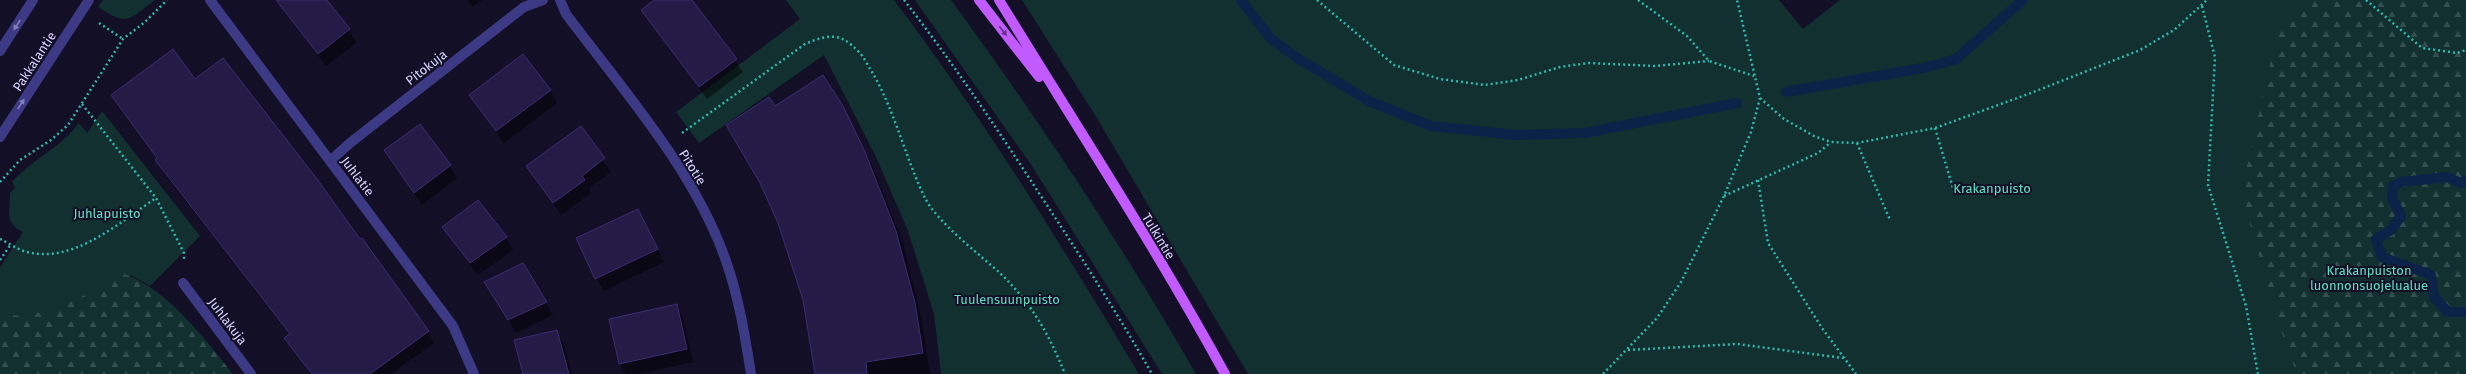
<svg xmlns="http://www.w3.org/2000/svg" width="2466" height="374" font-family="'Fira Sans',sans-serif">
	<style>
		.green { fill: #12302f }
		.forest { fill: url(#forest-firs) }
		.shadow { fill: #0007 }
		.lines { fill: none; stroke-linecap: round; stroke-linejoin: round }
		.stream { stroke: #0c2248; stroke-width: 10 }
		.building { fill: #241b47; stroke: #3b2d73 }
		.path { stroke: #2fb8b0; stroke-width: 2.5; stroke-dasharray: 2 3; stroke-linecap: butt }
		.minor { stroke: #3d3a85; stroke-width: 10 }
		.major { stroke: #c25bff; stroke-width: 10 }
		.oneway { fill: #837fbc }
		.oneway2 { fill: #623188 }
		.labels { text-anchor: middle; stroke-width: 4; stroke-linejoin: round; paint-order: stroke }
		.street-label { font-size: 13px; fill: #d9d4ff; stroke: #130f26 }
		.park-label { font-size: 13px; fill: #5fe0c0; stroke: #130f26 }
	</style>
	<defs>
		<pattern id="forest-firs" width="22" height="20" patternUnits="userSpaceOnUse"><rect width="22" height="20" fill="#12302f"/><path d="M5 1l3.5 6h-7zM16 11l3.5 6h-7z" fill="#344d4e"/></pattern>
	</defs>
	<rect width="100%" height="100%" fill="#130f26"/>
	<path class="green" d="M103,0h52c-27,20 -27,27 -57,7z
		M786,0h108c90,119 168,246 245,374h-198l-7,-60 -26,-83 -32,-74 -52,-102 -125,88 -23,-31 124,-93z
		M915,0h36c88,120 171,245 245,374h-34l-130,-208z
		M1022,0h757l24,29 37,-29h626v374h-1218l-153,-259z
		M102,111l98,125 -50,50 -19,-11 -131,99v-107l23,-35c-19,-9 -13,-20 -13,-39l5,-5 -3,-6c20,-23 49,-34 67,-59l8,10z"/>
	<path class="forest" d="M2311,0h155v374h-169l-18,-50 -38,-131 39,-174 31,-15z
		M117,272c45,10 88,67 116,102h-233v-61l26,4 53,-19 18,-9 11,-12z"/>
	<path class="shadow" d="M277,0h49l31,42 -31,24z
		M467,0h15l-9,7z
		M651,0h40l52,72 -36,27 -64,-89 10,-8z
		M195,81l233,250 6,12 -43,31h-80l-25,-35 4,-4 -128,-164 -5,-12 -45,-64z
		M550,90l7,13 -53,40 -34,-47z
		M775,107l74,12 23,46 31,78 18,73 9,58h-114z
		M581,128l30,44 -22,16 2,5 -30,22 -34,-49z
		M385,151l65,15 7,12 -35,27z
		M638,210l26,52 -60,29 -8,-13z
		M443,227l63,10 7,13 -35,25z
		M523,264l30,51 -37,18 -30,-51z
		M676,305l7,13 10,44 -54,12h-13l-6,-10 -10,-44z
		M557,332l7,12 8,30h-47z"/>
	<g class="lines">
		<path class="stream" d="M1241,0l30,39 28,20 70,42 62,25 85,9 68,-2 153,-30
			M1786,92l142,-25 28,-8 67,-59
			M2466,181l-5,2 -14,-6 -46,5 -8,4 -1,12 9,18 -10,14 -15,9 6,18 49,18 3,22 14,15h18"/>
	</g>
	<path class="building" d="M276,0h51l23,29 -32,25z
		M654,0h38l45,59 -38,28 -58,-77z
		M173,49l22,30 28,-21 94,121 43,60 2,-1 67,93 -59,43h-58l-28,-36 6,-4 -135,-174 2,-2 -46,-63z
		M523,54l28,36 -55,41 -27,-36z
		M823,75l20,31 22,46 31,79 19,72 8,50 -57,9 1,12h-52l-12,-74 -25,-77 -18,-40 -34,-58 43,-28 6,9z
		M420,124l31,41 -37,28 -30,-43z
		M581,126l24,32 -23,18 3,4 -32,23 -27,-37z
		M478,200l29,37 -37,26 -28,-36z
		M638,209l20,40 -63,30 -19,-41z
		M523,263l24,39 -39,18 -24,-38z
		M677,304l10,45 -68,15 -10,-45z
		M557,330l12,44h-46l-9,-34z"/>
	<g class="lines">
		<path class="path" d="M904,0c46,59 88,121 129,184 41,62 82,125 119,190
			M1317,0l77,65 46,14 45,6 33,-5 42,-13 28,-4 67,3 54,-5
			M1638,0l49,36 22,25 45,15
			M2366,0l56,48 35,5 9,-3
			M2202,6l13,51 -7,128 38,121 12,68
			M99,23l24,16
			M1760,98l24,21 30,17 17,6 26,1 78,-15 96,-35 109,-43 34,-20 33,-30
			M82,104l74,94 28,55v8
			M1935,128l20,67
			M682,133l123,-89c24,-10 35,-12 54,8 5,5 9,14 13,20 23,39 33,85 53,126 12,24 54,56 75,75 32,31 49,61 65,101
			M1857,143l33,77
			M1758,180l10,63 54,85 34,46
			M0,182l20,-22 31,-20 17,-15 55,-86 22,-17 22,-22
			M1724,196l94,-43 12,-10
			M0,239c9,4 18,11 27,13 47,12 93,-30 129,-54
			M0,260l11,-16
			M1628,350l109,-6 106,14
			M1603,374l54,-56 24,-36 43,-86 27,-64 9,-34 -23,-98"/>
		<path class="minor" d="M210,0l243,326 21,48
			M560,0l6,14c57,76 129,157 160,247 13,37 19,75 25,113
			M0,51l33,-51
			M0,137l89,-137
			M330,161l20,-18 174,-136 19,-7
			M183,283l68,91"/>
		<path class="major" d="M979,0l60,77
			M999,0c76,124 156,246 226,374"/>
	</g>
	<defs><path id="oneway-solid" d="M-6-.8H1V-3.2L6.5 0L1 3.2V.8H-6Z"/></defs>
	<g class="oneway">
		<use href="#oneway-solid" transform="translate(17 25) rotate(123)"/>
		<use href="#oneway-solid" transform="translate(21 104) rotate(-57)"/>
	</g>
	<use class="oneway2" href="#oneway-solid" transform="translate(1003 31) rotate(52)"/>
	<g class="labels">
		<g class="street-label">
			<text transform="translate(34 61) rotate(-57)" y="5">Pakkalantie</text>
			<text transform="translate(426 67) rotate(-38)" y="5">Pitokuja</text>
			<text transform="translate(693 167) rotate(58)" y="5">Pitotie</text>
			<text transform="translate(358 176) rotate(53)" y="5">Juhlatie</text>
			<text transform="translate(1159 236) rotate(59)" y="5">Tulkintie</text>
			<text transform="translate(228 321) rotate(53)" y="5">Juhlakuja</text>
		</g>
		<g class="park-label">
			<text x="1992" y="193">Krakanpuisto</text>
			<text x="107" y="218">Juhlapuisto</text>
			<text x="2369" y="275">Krakanpuiston<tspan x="2369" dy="15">luonnonsuojelualue</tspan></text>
			<text x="1007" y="304">Tuulensuunpuisto</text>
		</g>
	</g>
</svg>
